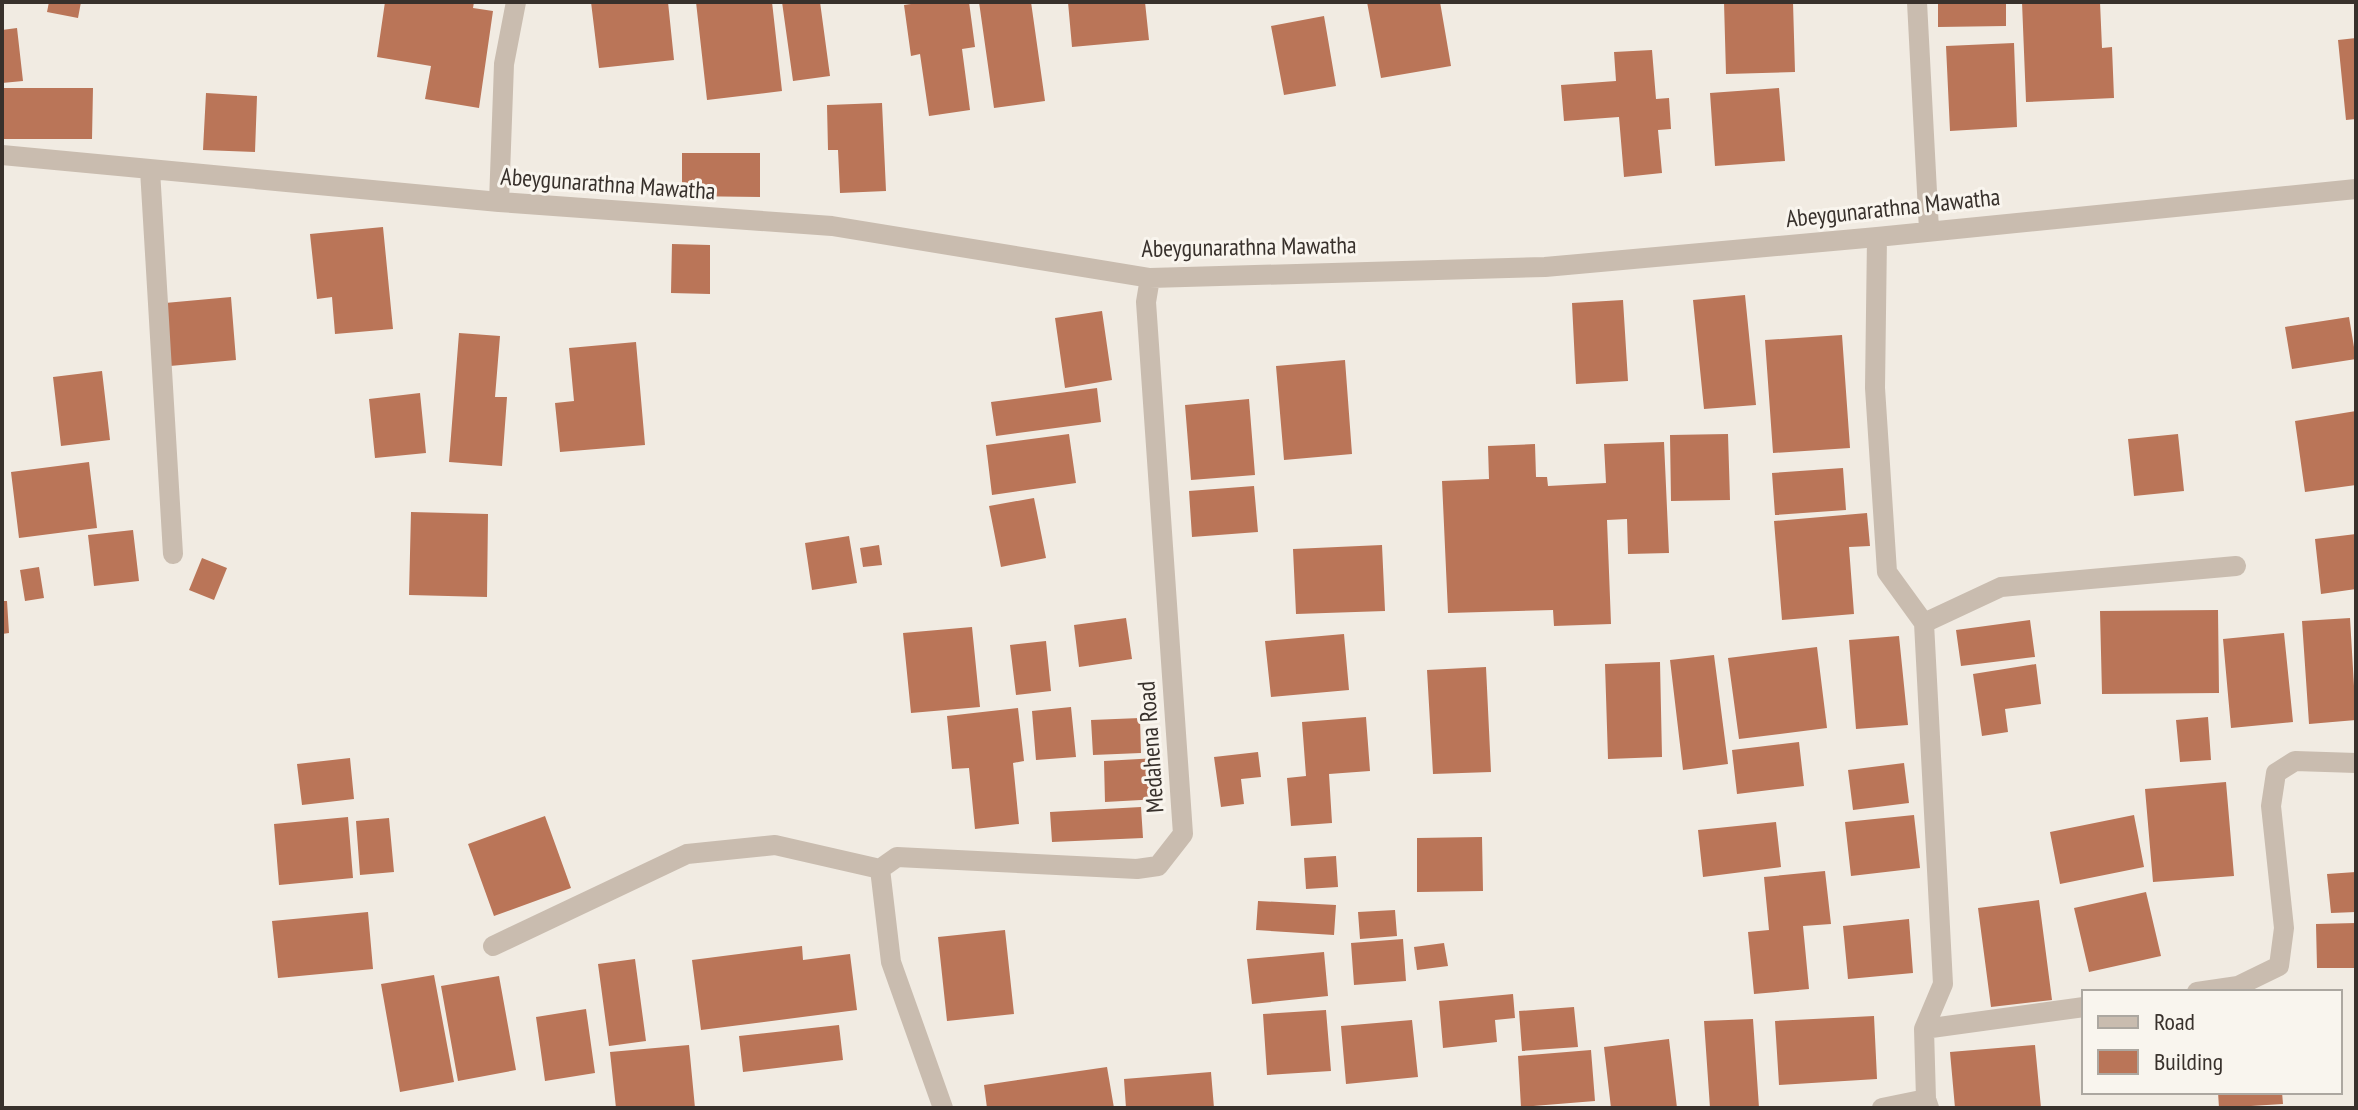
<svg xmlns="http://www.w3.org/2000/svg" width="2358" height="1110" font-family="'PT Sans Narrow',sans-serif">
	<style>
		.building { fill: #ba7558 }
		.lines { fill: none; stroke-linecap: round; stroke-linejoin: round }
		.minor { stroke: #c9bcaf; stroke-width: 20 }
		.labels { text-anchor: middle; stroke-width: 6; stroke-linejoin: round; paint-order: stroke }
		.street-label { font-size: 24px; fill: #38312c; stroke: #f9f5ee }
	</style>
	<rect width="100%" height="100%" fill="#f1ebe2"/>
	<path class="building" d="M49,2h32l-3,16 -31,-6z
		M385,2h89l-1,6 20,3 -14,97 -54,-9 6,-33 -54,-9z
		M591,2h77l6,58 -75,8z
		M696,2h76l10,89 -75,9z
		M782,2h38l10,74 -37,5z
		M925,2h44l6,45 -13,2 8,61 -41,6 -9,-62 -9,2 -7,-51z
		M979,2h52l14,99 -51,7z
		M1068,2h77l4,38 -77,7z
		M1367,2h73l11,64 -70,12z
		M1724,2h69l2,70 -69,2z
		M1938,2h68v24l-68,1z
		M2022,2h78l2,46 10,-1 2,51 -88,4z
		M1324,16l12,70 -52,9 -13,-69z
		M17,28l6,53 -21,2v-53z
		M2356,38v81l-10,1 -8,-80z
		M2014,43l3,84 -67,4 -4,-85z
		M1652,50l4,49 13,-1 2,31 -13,1 4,43 -38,4 -5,-60 -55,4 -3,-36 55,-4 -2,-29z
		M2,88h91l-1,51h-90z
		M1779,88l6,73 -70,5 -5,-73z
		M206,93l51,3 -2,56 -52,-2z
		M882,103l4,88 -46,2 -2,-43h-10l-1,-45z
		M682,153h78v44l-78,-1z
		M383,227l10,102 -58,5 -3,-37 -15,2 -7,-65z
		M672,244l38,1v49l-39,-1z
		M1745,295l11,110 -52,4 -11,-109z
		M231,297l5,63 -66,6 -5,-63z
		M1623,300l5,81 -52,3 -4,-81z
		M1102,311l10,69 -47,8 -10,-70z
		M2349,317l7,42 -64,10 -7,-42z
		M459,333l41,3 -5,61h12l-5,69 -53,-4z
		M1842,335l8,113 -77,5 -8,-113z
		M636,342l9,103 -85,7 -5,-49 19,-2 -5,-53z
		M1345,360l7,94 -68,6 -8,-94z
		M102,371l8,69 -49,6 -8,-69z
		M1097,388l4,34 -105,14 -5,-34z
		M420,393l6,60 -51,5 -6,-59z
		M1249,399l6,76 -64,5 -6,-75z
		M2356,411v74l-51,7 -10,-71z
		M1069,434l7,49 -84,12 -6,-50z
		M1728,434l2,66 -59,1 -1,-66z
		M2178,434l6,57 -50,5 -6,-57z
		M1664,442l5,111 -41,1 -1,-35 -20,1 4,104 -57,2 -1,-16 -105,3 -6,-132 47,-2 -1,-33 47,-2 1,33h11l1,9 58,-3 -2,-39z
		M89,462l8,66 -78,10 -8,-66z
		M1843,468l3,42 -71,5 -3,-42z
		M1254,486l4,46 -66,5 -3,-46z
		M1034,498l12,60 -45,9 -12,-61z
		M411,512l77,2 -1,83 -78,-2z
		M1867,513l3,33 -21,1 5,67 -72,6 -8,-99z
		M133,530l6,51 -45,5 -6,-51z
		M2356,534v55l-35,5 -6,-55z
		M849,536l8,47 -45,7 -7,-47z
		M879,545l3,20 -19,2 -3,-19z
		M1382,545l3,66 -89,3 -3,-65z
		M202,558l25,10 -13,32 -25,-10z
		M39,567l5,31 -19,3 -5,-31z
		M2,601h5l2,32 -7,1z
		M2218,610l1,83 -117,1 -2,-83z
		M1126,618l6,41 -53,8 -5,-42z
		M2350,618l6,102 -47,4 -7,-103z
		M2030,620l5,37 -74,9 -5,-36z
		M972,627l8,80 -69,6 -8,-80z
		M2284,633l9,89 -62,6 -8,-89z
		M1344,634l5,56 -78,7 -6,-56z
		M1899,636l9,89 -52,4 -7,-89z
		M1046,641l5,50 -35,4 -6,-50z
		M1817,647l10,81 -88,11 -11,-81z
		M1714,655l14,109 -45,6 -13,-110z
		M1660,662l2,95 -54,2 -3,-95z
		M2036,664l5,40 -36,5 3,23 -26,4 -9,-62z
		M1486,667l5,105 -58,2 -6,-104z
		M1071,707l5,50 -40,3 -4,-49z
		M1018,708l6,53 -11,2 6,61 -44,5 -6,-61 -17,1 -5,-53z
		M1366,717l4,54 -41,3 3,49 -41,3 -4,-48 19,-2 -4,-54z
		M2208,717l3,43 -31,2 -4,-42z
		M1140,718l1,35 -48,2 -2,-35z
		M1799,742l5,44 -67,8 -5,-44z
		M1258,752l3,25 -20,2 3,25 -23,3 -7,-50z
		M350,758l4,41 -52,6 -5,-41z
		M1157,758l2,41 -54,3 -1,-41z
		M1904,763l5,40 -56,7 -5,-40z
		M2226,782l8,94 -81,6 -8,-93z
		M1141,807l2,31 -91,4 -2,-30z
		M1914,815l6,53 -69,8 -6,-54z
		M2134,815l10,52 -84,17 -10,-52z
		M545,816l26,72 -77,28 -26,-72z
		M348,817l5,61 -74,7 -5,-61z
		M389,818l5,54 -34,3 -4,-54z
		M1776,822l5,45 -78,10 -5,-47z
		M1482,837l1,54 -66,1v-54z
		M1336,856l2,31 -32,2 -2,-31z
		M1825,871l6,53 -28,2 6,63 -55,5 -6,-62 21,-2 -5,-53z
		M2356,872v40l-25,1 -4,-39z
		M2146,892l15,64 -72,16 -15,-64z
		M2039,900l13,100 -61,7 -13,-99z
		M1258,901l78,4 -2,30 -78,-5z
		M1395,910l2,26 -37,3 -2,-27z
		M368,912l5,57 -95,9 -6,-57z
		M1909,919l4,54 -65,6 -5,-53z
		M2356,923v45h-39l-1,-44z
		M1005,930l9,84 -67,7 -9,-84z
		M1403,939l3,42 -52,4 -3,-42z
		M1444,943l4,23 -31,4 -3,-23z
		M802,946l1,14 47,-6 7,56 -156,20 -9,-70z
		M1324,952l4,44 -76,8 -5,-45z
		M635,959l11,82 -37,5 -11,-82z
		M434,975l20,107 -54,10 -19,-108z
		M499,976l17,94 -58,11 -17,-95z
		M1513,994l2,24 -20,2 2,22 -54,6 -4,-47z
		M1574,1007l4,40 -56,4 -3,-40z
		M586,1009l9,64 -50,8 -9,-64z
		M1326,1010l5,61 -64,4 -4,-61z
		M1874,1016l3,63 -98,6 -4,-64z
		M1753,1019l6,89h-49l-6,-87z
		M1412,1020l6,57 -72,7 -5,-58z
		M839,1025l4,35 -100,12 -4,-36z
		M1669,1039l8,69h-66l-7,-61z
		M689,1045l6,63h-79l-6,-56z
		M2035,1045l6,63h-86l-5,-56z
		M1591,1050l4,51 -74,6 -3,-51z
		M1107,1067l7,41h-127l-3,-23z
		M1211,1072l3,36h-88l-2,-29z
		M2218,1092h64l1,12 -64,4z"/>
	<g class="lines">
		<path class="minor" d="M1917,2l12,228
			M2,155l497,47 333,24 318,52 395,-11 332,-30 479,-48
			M150,170l23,384
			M499,202l5,-138 12,-62
			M1877,237l-2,151 12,184 37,51 19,361 -19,45 2,70 3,9
			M1924,623l77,-36 235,-21
			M493,946l194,-92 88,-9 105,24
			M2197,992l41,-6 41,-20 5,-38 -13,-122 5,-33 19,-12 61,2
			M1924,1029l160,-22
			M943,1108l-52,-146 -11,-93 17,-12 240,12 21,-3 25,-32 -37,-532 4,-24
			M1882,1108l44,-9"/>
	</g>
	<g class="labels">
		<g class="street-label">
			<text transform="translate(608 184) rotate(4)" y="8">Abeygunarathna Mawatha</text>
			<text transform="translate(1893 208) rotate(-6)" y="8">Abeygunarathna Mawatha</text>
			<text transform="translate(1249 247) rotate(-1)" y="8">Abeygunarathna Mawatha</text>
			<text transform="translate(1151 747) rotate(-94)" y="8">Medahena Road</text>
		</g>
	</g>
	<rect width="2358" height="1110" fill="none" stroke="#38312c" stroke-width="8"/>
	<rect x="2082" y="990" width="260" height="104" fill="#f9f5ee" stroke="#aca7a0" stroke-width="2"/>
	<rect x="2098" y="1016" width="40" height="12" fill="#c9bcaf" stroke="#aca7a0" stroke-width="2"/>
	<text x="2154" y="1030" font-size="24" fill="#38312c">Road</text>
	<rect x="2098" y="1050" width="40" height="24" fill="#ba7558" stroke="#aca7a0" stroke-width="2"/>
	<text x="2154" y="1070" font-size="24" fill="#38312c">Building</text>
</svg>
